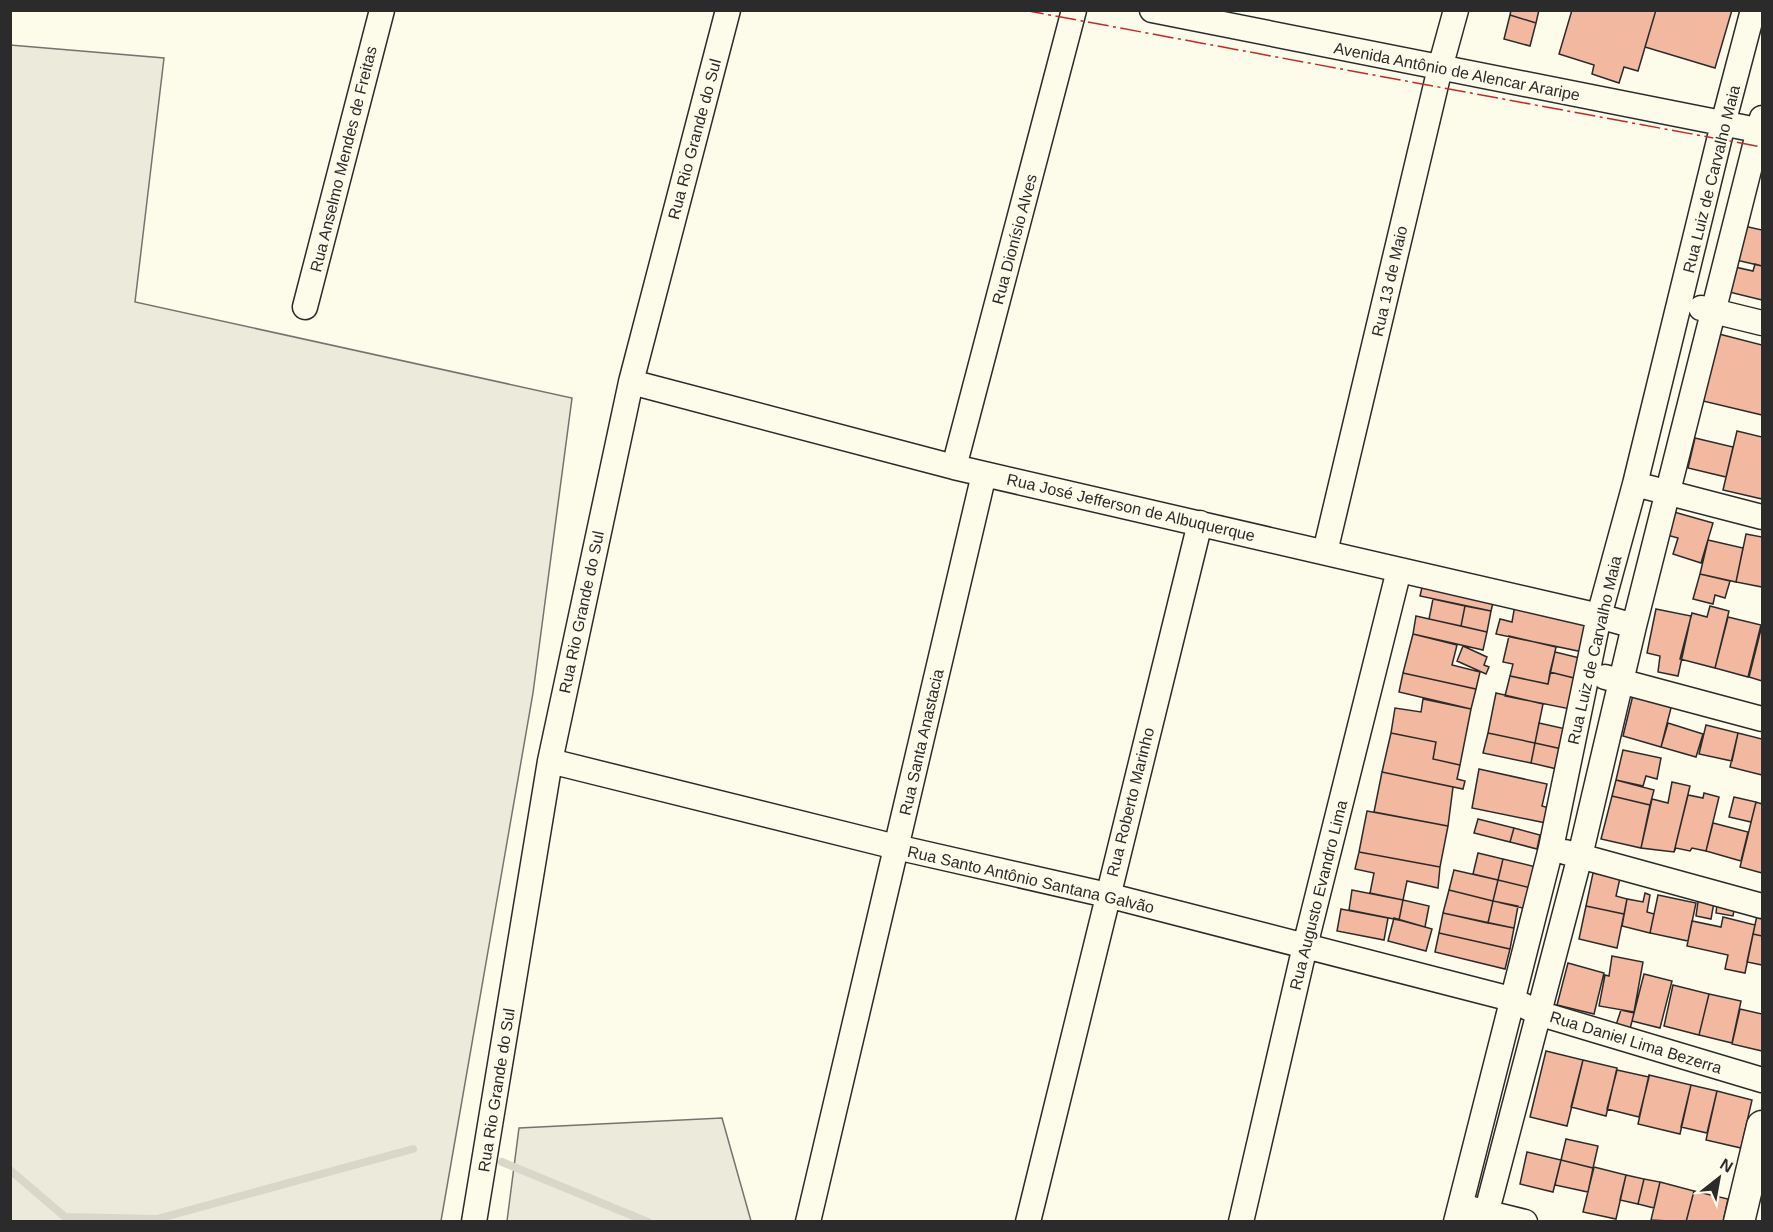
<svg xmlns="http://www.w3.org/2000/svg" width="1773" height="1232" font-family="Helvetica,sans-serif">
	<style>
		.green { fill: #ecebdb; stroke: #74746e; stroke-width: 1.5 }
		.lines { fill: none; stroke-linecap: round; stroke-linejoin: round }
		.stream { stroke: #d8d7c9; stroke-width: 8 }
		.building { fill: #f2b8a0; stroke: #2b2b2b; stroke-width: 1.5 }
		.minor-casing { stroke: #2b2b2b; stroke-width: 27 }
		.tertiary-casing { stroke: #2b2b2b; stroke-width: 33 }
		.minor { stroke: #fdfbea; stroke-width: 24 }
		.tertiary { stroke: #fdfbea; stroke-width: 30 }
		.power { stroke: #c62828; stroke-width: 1.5; stroke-dasharray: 21 4.5 3 4.5; stroke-linecap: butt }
		.labels { text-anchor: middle; stroke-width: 4.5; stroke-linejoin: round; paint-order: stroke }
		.street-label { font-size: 16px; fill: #2b2b2b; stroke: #fdfbea }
	</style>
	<rect width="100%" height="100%" fill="#fdfbea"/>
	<path class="green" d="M10,45l154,13 -29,244 437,96 -39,295 -92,528h-430z
		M722,1118l29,103h-244l12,-93z"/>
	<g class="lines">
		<path class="stream" d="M502,1162l146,60
			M10,1170l55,47 92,2 256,-70"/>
	</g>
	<path class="building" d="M1511,10h28l-3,13 -26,-8z
		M1572,10h84l-18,61 -14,-4 -5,16 -27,-9 2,-9 -35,-11z
		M1656,10h76l-17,58 -70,-21z
		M1510,15l26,8 -6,23 -26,-7z
		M1744,226l18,4v36l-26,-6z
		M1755,264l7,2v34l-41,-10 5,-25 27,6z
		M1719,334l43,11v70l-59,-14z
		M1737,431l25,6v62l-39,-9z
		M1695,438l38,9 -7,30 -38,-9z
		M1674,512l39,11 -12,40 -28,-9 5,-16 -11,-3z
		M1746,534l16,3v50l-26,-5z
		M1708,540l35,8 -7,34 -36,-8z
		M1700,574l30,7 -5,17 -10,-3 -2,9 -20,-5z
		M1424,579l71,15 -4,17 -71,-15z
		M1433,599l32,7 -4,20 -32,-7z
		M1516,599l75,16 -8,37 -87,-18 4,-15 12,3z
		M1465,606l26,5 -4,21 -26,-6z
		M1710,606l19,5 -14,57 -35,-9 12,-46 15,4z
		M1656,609l35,7 -13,60 -20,-4 2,-16 -13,-3z
		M1416,616l71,16 -4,18 -70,-16z
		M1728,617l33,8 -13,52 -33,-9z
		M1762,625v56l-13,-4z
		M1413,634l44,11 -5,20 28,7 -4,17 -73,-16z
		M1509,636l47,11 -8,37 -38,-8 3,-12 -10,-2z
		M1463,646l24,11 -3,8 5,2 -3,7 -29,-13z
		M1555,652l29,7 -6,20 -28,-7z
		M1550,672l28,7 -8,30 -65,-13 5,-20 38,8z
		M1403,673l73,16 -5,20 -72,-17z
		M1496,693l47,11 -8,39 -47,-10z
		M1633,695l39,9 -11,43 -38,-11z
		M1423,699l48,10 -11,56 -27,-6 3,-17 -45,-9 4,-25 26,4z
		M1539,723l27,6 -4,20 -27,-6z
		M1668,723l35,11 -7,23 -35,-10z
		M1706,725l32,8 -6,28 -33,-7z
		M1391,733l45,9 -3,17 27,6 -3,14 8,2 -2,8 -81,-17z
		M1488,733l47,10 -4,20 -48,-10z
		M1738,733l24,6v36l-32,-8z
		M1535,743l27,6 -5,20 -26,-6z
		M1623,750l38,8 -4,21 -11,-3 -3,10 -27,-6z
		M1479,769l68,15 -5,22 7,2 -3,15 -74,-15z
		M1382,772l71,15 -5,39 -74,-14z
		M1616,780l38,10 -4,15 -38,-9z
		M1672,782l18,4 -16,66 -33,-4 11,-49 16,4z
		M1704,793l15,4 -13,54 -14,-3 -2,3 -14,-3 -2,4 14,-57 15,3z
		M1612,796l38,9 -9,43 -40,-9z
		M1734,797l22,5 -5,20 -22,-5z
		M1756,802l6,2v69l-22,-6z
		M1367,811l81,15 -8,41 -81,-15z
		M1478,819l36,9 -4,14 -36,-9z
		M1713,823l35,9 -7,29 -35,-10z
		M1514,828l26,7 -3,14 -27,-7z
		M1359,852l81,15 -2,21 -31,-7 -4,19 -33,-7 4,-20 -19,-4z
		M1478,853l25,6 -5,21 -25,-6z
		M1503,859l33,8 -5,21 -33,-8z
		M1454,870l44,10 -5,21 -44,-11z
		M1593,873l27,5 -4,18 11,3 -3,15 -38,-8z
		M1498,880l33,8 -4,21 -34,-8z
		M1352,890l51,10 -4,20 -50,-10z
		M1449,890l44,11 -5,22 -45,-10z
		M1645,893l5,2 -3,17 7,2 -4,19 -28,-7 5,-27 16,3z
		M1658,895l38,8 -8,38 -38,-8z
		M1699,895l16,2 -4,22 -15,-3z
		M1718,897l18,2 -3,17 -17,-3z
		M1403,900l26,6 -4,21 -26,-7z
		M1493,901l25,5 -4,22 -26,-5z
		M1586,906l38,8 -7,34 -38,-9z
		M1341,909l47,9 -4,22 -47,-9z
		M1758,911l4,1v24l-9,-2z
		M1443,913l71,15 -4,21 -71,-16z
		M1723,917l32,8 -10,48 -20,-4 3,-14 -41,-9 5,-25 29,6z
		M1394,918l38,11 -6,22 -38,-10z
		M1439,933l71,16 -5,20 -70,-17z
		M1753,934l9,2v29l-15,-3z
		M1612,956l31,6 -9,50 -35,-6 6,-31 4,1z
		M1568,963l36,10 -10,41 -37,-9z
		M1644,974l28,7 -12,47 -28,-7z
		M1673,985l36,9 -10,41 -35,-9z
		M1709,994l32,7 -9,42 -33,-8z
		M1740,1009l22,5v37l-30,-7z
		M1621,1010l13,3 -4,16 -14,-4z
		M1546,1051l37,9 -16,66 -37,-9z
		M1583,1060l34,8 -11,48 -35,-9z
		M1617,1070l32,7 -10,40 -32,-8z
		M1649,1075l42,10 -11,49 -42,-10z
		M1691,1085l26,6 -10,42 -26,-6z
		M1717,1091l35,9 -11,48 -35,-8z
		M1566,1139l32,7 -5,22 -32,-8z
		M1527,1152l34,8 -8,32 -33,-8z
		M1561,1160l32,8 -5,24 -33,-7z
		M1594,1167l32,8 -10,44 -33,-7z
		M1626,1175l18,4 -6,25 -18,-4z
		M1644,1179l16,3 -6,26 -16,-4z
		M1660,1182l34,9 -8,31 -35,-2z
		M1694,1191l34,8 -5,23h-37z"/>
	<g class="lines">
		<g class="minor-casing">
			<path id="minor" d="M1152,10l610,121
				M305,307l77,-297
				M1701,308l61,15
				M631,382l323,85 645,149 35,10
				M954,467l120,-457
				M1635,484l127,33
				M1325,552l115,-484 16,-58
				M1605,677l157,42
				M550,761l346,86 211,48 404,104 27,14 224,67
				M1565,852l197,54
				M1472,1209l53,13
				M474,1222l76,-461 81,-379 97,-372
				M808,1222l176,-748
				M1028,1222l172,-699
				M1241,1222l64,-276 94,-376
				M1456,1222l95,-374 48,-232 36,-132 88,-360 30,-114
				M1484,1222l96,-366 54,-230 128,-508"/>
		</g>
		<g class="tertiary-casing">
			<path id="tertiary" d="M1739,1222l23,-96"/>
		</g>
		<use href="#minor" class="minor"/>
		<use href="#tertiary" class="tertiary"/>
		<path class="power" d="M1023,10l739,137"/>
	</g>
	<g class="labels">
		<g class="street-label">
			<text transform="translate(1457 71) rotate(11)" y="6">Avenida Antônio de Alencar Araripe</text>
			<text transform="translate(694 139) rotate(-75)" y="6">Rua Rio Grande do Sul</text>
			<text transform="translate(343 159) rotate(-76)" y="6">Rua Anselmo Mendes de Freitas</text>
			<text transform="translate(1711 179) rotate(-76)" y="6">Rua Luiz de Carvalho Maia</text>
			<text transform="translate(1014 239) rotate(-75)" y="6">Rua Dionísio Alves</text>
			<text transform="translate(1389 281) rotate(-77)" y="6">Rua 13 de Maio</text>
			<text transform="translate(1131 507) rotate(13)" y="6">Rua José Jefferson de Albuquerque</text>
			<text transform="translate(581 612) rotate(-78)" y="6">Rua Rio Grande do Sul</text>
			<text transform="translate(1594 650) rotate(-77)" y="6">Rua Luiz de Carvalho Maia</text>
			<text transform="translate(921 742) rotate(-77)" y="6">Rua Santa Anastacia</text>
			<text transform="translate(1130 802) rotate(-76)" y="6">Rua Roberto Marinho</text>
			<text transform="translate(1031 879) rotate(13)" y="6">Rua Santo Antônio Santana Galvão</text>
			<text transform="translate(1318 895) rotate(-76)" y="6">Rua Augusto Evandro Lima</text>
			<text transform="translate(1636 1042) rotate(17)" y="6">Rua Daniel Lima Bezerra</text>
			<text transform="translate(496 1090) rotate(-81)" y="6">Rua Rio Grande do Sul</text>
		</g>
	</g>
	<rect width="1773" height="1232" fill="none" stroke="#2b2b2b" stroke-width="24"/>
	<g transform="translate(1719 1178) rotate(31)" stroke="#fdfbea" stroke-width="4.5" paint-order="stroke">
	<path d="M0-4.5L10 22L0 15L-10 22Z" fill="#2b2b2b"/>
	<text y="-9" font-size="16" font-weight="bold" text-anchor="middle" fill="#2b2b2b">N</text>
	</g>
</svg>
